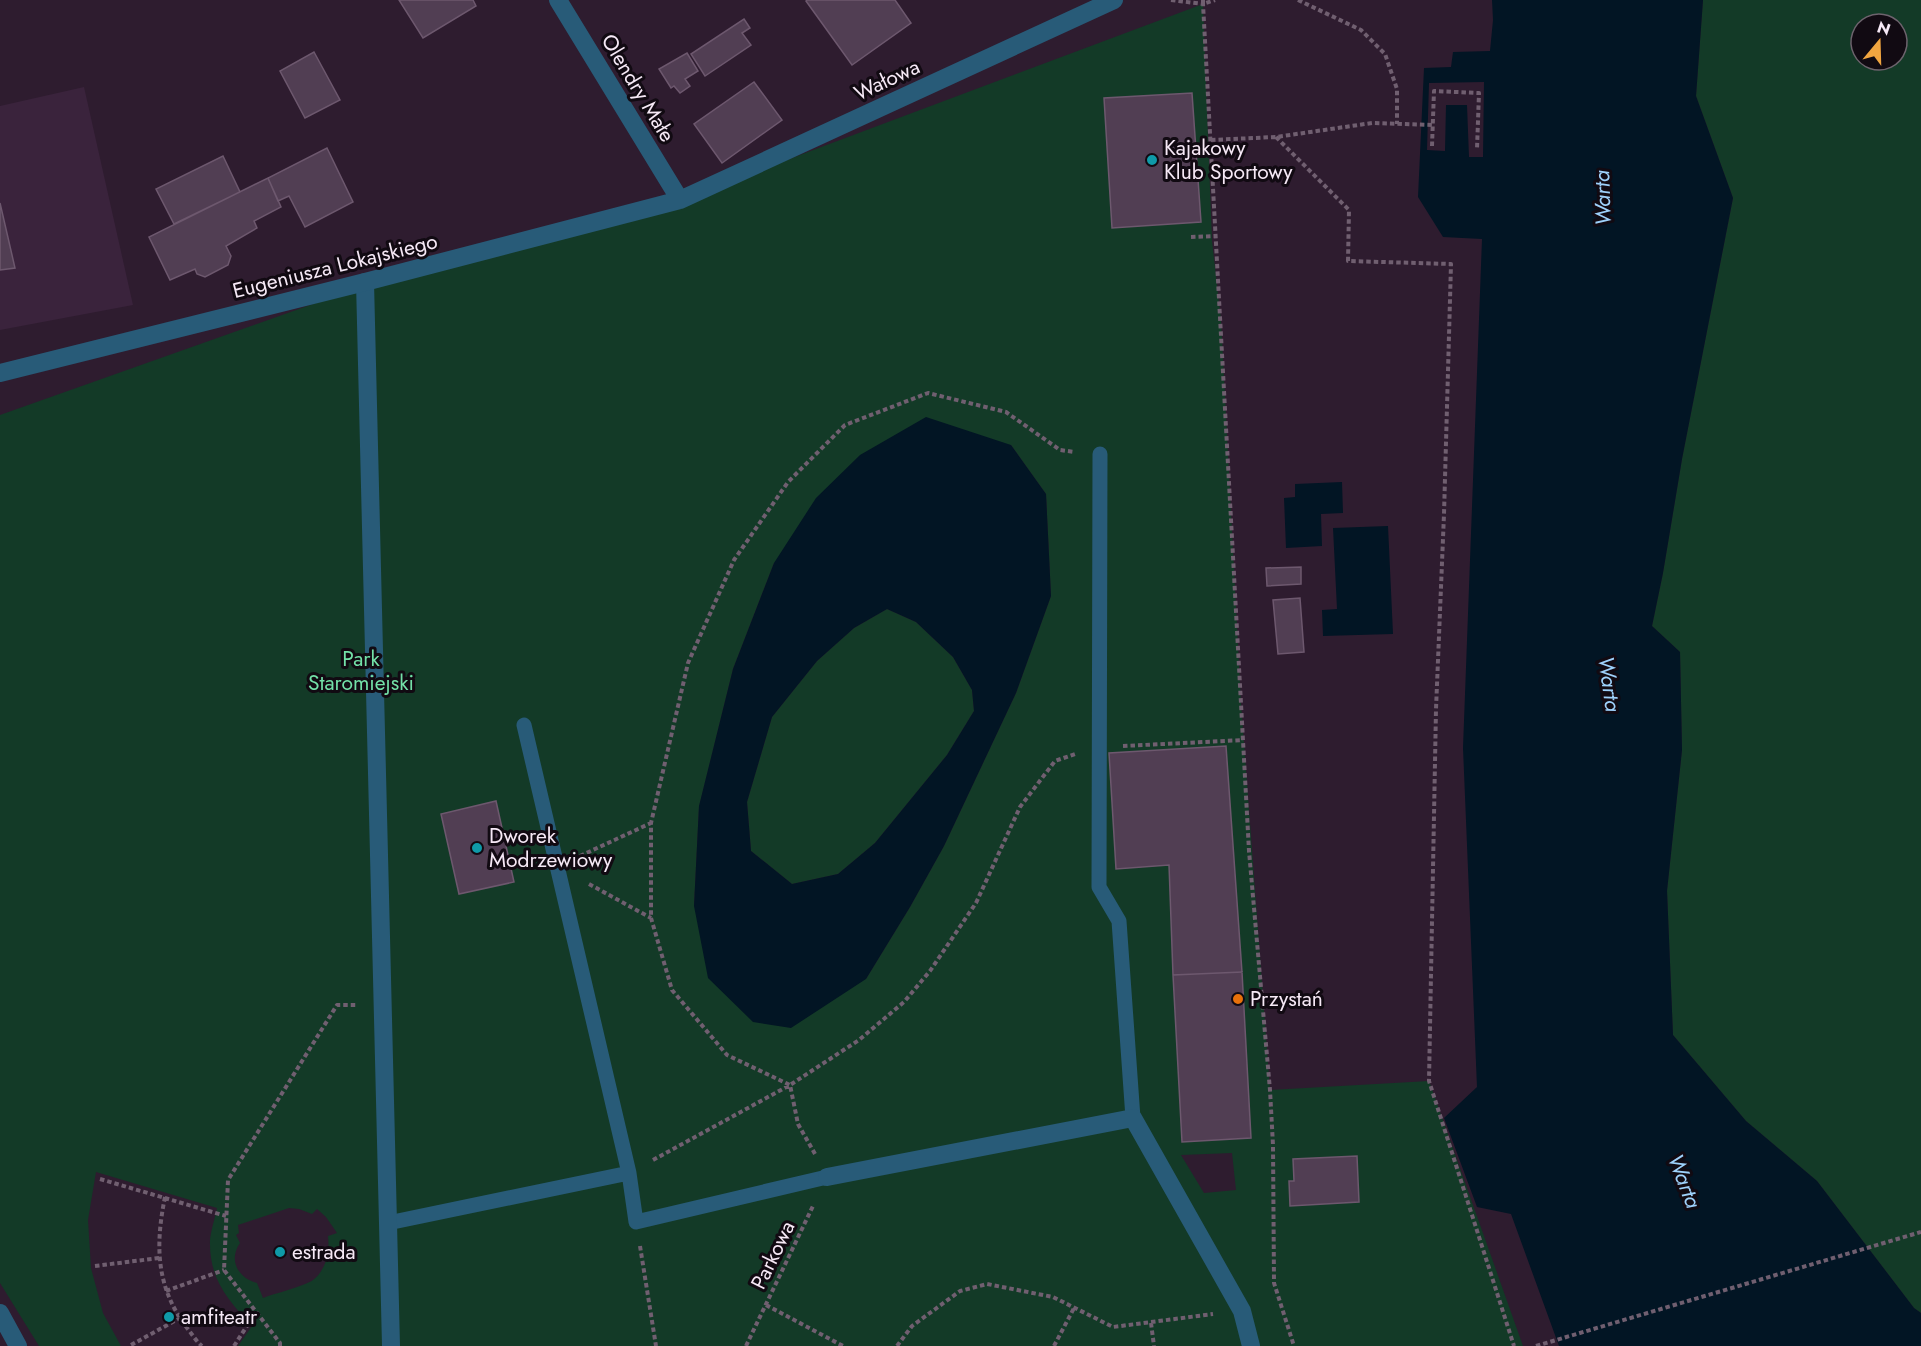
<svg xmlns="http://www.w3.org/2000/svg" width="1921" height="1346" font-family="Jost,sans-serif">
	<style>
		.built { fill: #3a233c }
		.green { fill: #133a27; fill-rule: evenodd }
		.water { fill: #021524; fill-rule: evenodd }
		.pier { fill: #2e1c2f }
		.building { fill: #513e53; stroke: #6d586e; stroke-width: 1.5 }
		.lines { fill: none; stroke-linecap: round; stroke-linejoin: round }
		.path { stroke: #705f70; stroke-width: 4; stroke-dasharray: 4.5 3; stroke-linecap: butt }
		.service { stroke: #285b78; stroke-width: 15 }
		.pedestrian { stroke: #285b78; stroke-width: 18 }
		.minor { stroke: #285b78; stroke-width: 18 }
		.culture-dot { fill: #0f9aa8; stroke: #110a12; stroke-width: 2 }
		.food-dot { fill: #e8710a; stroke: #110a12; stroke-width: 2 }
		.labels { text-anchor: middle; stroke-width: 6; stroke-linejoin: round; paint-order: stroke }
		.street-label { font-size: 21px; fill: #f6e9f6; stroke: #110a12 }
		.poi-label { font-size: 21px; fill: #f6e9f6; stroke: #110a12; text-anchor: start }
		.park-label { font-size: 21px; fill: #73e1a8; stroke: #110a12 }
		.water-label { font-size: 22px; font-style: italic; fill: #9ed1fb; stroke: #110a12 }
	</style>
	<rect width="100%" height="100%" fill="#2e1c2f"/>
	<path class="built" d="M84,87l49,218 -133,25v-224z"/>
	<path class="green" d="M1703,0h218v1313l-7,-5 -97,-127 -71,-60 -73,-86 -6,-144 15,-141 -2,-98 -28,-26 11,-53 19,-114 51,-261 -37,-102zM1861,24h36v36h-36z
		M1203,4l9,237 9,79 20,383 29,387 159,-9 94,265h-1285l14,-20c-25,-27 -43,-47 -42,-86 1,-10 5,-22 7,-32l-121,-36 -8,48 3,48 12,45 18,33h-82l-39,-63v-868l344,-122 336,-93zM1011,445l35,49 5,102 -35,97 -72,153 -34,61 -44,72 -172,-73 5,-99 34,-138 41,-106zM1232,1153l4,37 -32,3 -23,-38zM289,1208l10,1 13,5 5,-5 9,8 11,16 -9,3c2,16 -2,34 -15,44 -8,6 -40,14 -50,18l-6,-15c-19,-5 -29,-23 -17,-40l-4,-8 3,-2 -1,-8z
		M887,609l29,13 37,35 19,33 2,21 -27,44 -72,88 -37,31 -46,10 -41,-33 -4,-49 25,-85 45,-56 37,-33z"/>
	<path class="water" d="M1492,0h211l-7,96 37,102 -51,261 -19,114 -11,53 28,26 2,98 -15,141 6,144 73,86 71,60 97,127 7,5v33h-362l-48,-132 -34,-7 -33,-89 33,-31 -14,-339 19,-509 -39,-2 -25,-40 6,-129 27,-1 2,-15 37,-1 3,-31z
		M926,417l85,28 35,49 5,102 -35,97 -72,153 -34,61 -44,72 -75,49 -38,-6 -45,-44 -14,-72 5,-100 34,-137 41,-106 42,-65 44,-43zM887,609l29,13 37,35 19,33 2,21 -27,44 -72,88 -37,31 -46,10 -41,-33 -4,-49 25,-85 45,-56 37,-33z
		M1342,482l1,31 -22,1 1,32 -36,2 -2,-50 11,-1v-13z
		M1388,526l5,108 -70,2 -1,-26 15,-1 -4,-81z"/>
	<path class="pier" d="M1484,82l-1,75h-14l-2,-52h-21l-1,46 -18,-1 2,-67z"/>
	<path class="building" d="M399,0h74l3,6 -53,32z
		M807,0h88l16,23 -59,42 -46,-64z
		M744,19l6,9 -8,5 9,12 -46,31 -14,-22z
		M314,52l26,48 -35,18 -25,-47z
		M687,53l11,18 -13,8 5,7 -10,7 -6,-7 -3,2 -12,-19z
		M754,82l28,38 -60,43 -28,-39z
		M1192,93l9,129 -89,6 -8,-130z
		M327,148l26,54 -48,25 -16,-31 -11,5 -10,-23z
		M223,156l17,36 -66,32 -18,-35z
		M268,178l13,29 -27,14 3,7 -31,18 5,10 -3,9 -23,12 -8,-3 -2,-5 -25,11 -21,-43z
		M0,203l15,65 -15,2z
		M1301,567v17l-34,2 -1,-18z
		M1300,598l4,54 -26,2 -5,-54z
		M1226,746l16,226 -69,3 -4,-110 -53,4 -7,-116z
		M496,801l18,81 -55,12 -18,-80z
		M1242,972l9,166 -69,4 -9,-167z
		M1357,1156l2,46 -69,4 -1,-25h5l-1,-22z"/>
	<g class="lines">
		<path class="path" d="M1171,0l32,4 46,847 21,239 3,55 1,138 20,63
			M1203,0v4l12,-4
			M1298,0l63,30 24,24 12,35v35
			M1276,137l73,73 -1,51 103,3 -7,250 -8,195 -7,372 85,265
			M1211,140l65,-3 96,-14 60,2
			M1432,146l2,-55 45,2 -2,56
			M1191,237l25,-1
			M1123,746l120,-6
			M580,856l71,-33
			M589,884l62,34
			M815,1154l-17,-30 -8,-39 -63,-30 -55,-65 -21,-72v-95l37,-160 46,-103 54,-78 57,-57 83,-32 78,19 54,38 15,2
			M653,1160l137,-75 69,-45 45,-38 26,-31 46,-68 44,-96 35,-46 20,-7
			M100,1179l126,37
			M165,1197c-10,49 -9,90 22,131 5,6 9,13 15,18
			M640,1246l16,100
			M95,1266l64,-8
			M166,1291l58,-21
			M766,1305l77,41
			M1151,1323l3,23
			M131,1345l49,-27
			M234,1346l22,-34
			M280,1346v-3l-56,-73 4,-90 109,-175h19
			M746,1346l67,-140
			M897,1346l15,-20 48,-35 27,-7 66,13 60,30 100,-13
			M1054,1346l20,-38
			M1536,1346l385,-114"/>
		<path class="service" d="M1100,454l-1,433 20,34 14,197
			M524,725l105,448
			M388,1223l241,-50 7,49 191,-45"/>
		<path class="pedestrian" d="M365,282l26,1064"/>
		<path class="minor" d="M558,0l122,200
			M0,373l365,-91 315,-82 434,-200
			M827,1177l306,-59 109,193 9,35
			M0,1313l18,33"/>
	</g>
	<g class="culture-dot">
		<circle cx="1152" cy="160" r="6"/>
		<circle cx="477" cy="848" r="6"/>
		<circle cx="280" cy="1252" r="6"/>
		<circle cx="169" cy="1317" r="6"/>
	</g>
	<circle class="food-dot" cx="1238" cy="999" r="6"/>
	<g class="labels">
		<g class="street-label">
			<text transform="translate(887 80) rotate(-25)" y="7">Wałowa</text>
			<text transform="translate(638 88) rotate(59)" y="7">Olendry Małe</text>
			<text transform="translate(335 266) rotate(-14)" y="7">Eugeniusza Lokajskiego</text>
			<text transform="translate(773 1255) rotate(-64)" y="7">Parkowa</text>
		</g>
		<g class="poi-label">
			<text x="1164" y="155">Kajakowy<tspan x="1164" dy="24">Klub Sportowy</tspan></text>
			<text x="489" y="843">Dworek<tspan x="489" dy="24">Modrzewiowy</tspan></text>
			<text x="1250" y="1006">Przystań</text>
			<text x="292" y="1259">estrada</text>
			<text x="181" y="1324">amfiteatr</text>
		</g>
		<g class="park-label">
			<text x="361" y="666">Park<tspan x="361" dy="24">Staromiejski</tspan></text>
		</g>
		<g class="water-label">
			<text transform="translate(1602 198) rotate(-92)" y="8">Warta</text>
			<text transform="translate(1610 684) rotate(82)" y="8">Warta</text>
			<text transform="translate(1685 1181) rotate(69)" y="8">Warta</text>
		</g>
	</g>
	<g transform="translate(1879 42) rotate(19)"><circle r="28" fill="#110a12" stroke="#6d636d" stroke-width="1.5"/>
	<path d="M0-4.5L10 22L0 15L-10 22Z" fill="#f1a540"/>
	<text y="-9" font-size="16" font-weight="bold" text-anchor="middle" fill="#f6e9f6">N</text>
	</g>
</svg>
